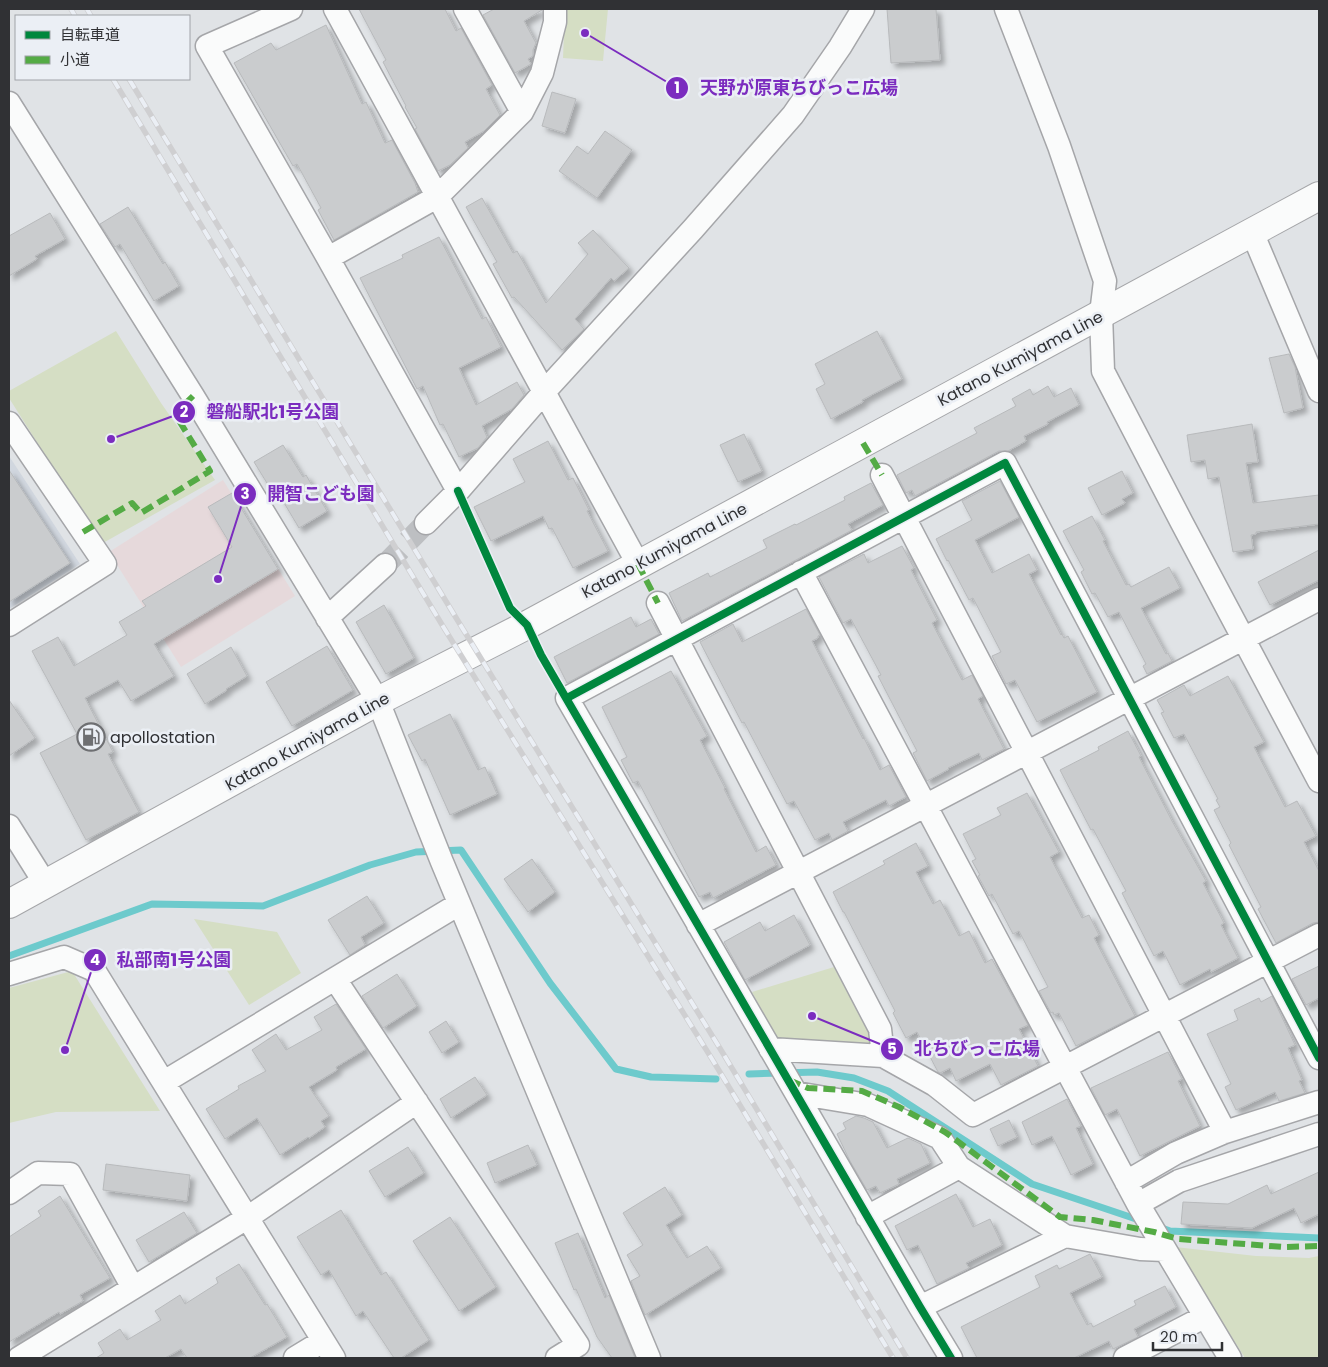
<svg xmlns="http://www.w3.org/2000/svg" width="1328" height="1367" font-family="Poppins,'Noto Sans JP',sans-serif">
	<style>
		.built { fill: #d1d7df }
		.education { fill: #e6d9db }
		.green { fill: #d5dec4 }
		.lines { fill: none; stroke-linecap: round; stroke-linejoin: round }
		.stream { stroke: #6dcacc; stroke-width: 7 }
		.building { fill: #caccce; stroke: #b8babc; filter: url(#shadow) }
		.minor-tunnel { stroke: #bdbfc2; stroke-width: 22; stroke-dasharray: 22 11; stroke-linecap: butt }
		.minor-casing { stroke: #a5a6a9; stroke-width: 25 }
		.major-casing { stroke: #a5a6a9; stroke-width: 30 }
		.minor { stroke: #fafbfb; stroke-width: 22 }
		.major { stroke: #fafbfb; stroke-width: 28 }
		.rail-casing { stroke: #cfcfd1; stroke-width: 5.5 }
		.rail { stroke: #ebeff5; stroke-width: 4; stroke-dasharray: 11; stroke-linecap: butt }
		.quiet { stroke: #54ab45; stroke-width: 6; stroke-dasharray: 12 6; stroke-linecap: butt }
		.cycleway-casing { stroke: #ebeff5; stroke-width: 11 }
		.cycleway { stroke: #00873e; stroke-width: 8 }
		.labels { text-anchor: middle; stroke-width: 5; stroke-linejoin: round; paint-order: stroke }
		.street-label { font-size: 16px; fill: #303134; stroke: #ebeff5 }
		.poi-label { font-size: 16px; fill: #303134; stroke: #ebeff5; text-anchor: start }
		.leader { fill: none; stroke: #7b2cbf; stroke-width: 2 }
		.callout-dot { fill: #7b2cbf; stroke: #ebeff5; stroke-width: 2 }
		.mark-label { font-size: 15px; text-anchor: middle; font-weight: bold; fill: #fff }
		.callout-label { font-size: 18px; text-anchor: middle; font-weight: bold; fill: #7b2cbf; stroke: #ebeff5; stroke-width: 5; stroke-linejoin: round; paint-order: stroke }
	</style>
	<defs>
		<filter id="shadow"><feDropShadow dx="4.5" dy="4.5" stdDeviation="2.5" flood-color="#0004"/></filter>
	</defs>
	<rect width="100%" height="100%" fill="#e0e3e6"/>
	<path class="built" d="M9,456l71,108 -71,45z"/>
	<path class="education" d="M223,480l72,116 -114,71 -72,-115z"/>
	<path class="green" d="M565,9h43l-5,52 -40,-3z
		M116,331l45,72 54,77 -112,63 -12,-15 -82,-130v-7z
		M194,919l83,13 24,41 -52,32z
		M834,967l41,78 -98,-6 -25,-47z
		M72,971l88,140 -104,1 -47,11v-135z
		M1175,1247l81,9 53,2 10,-2v102h-74z"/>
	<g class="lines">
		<path class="stream" d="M9,956l143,-52 111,2 107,-41 46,-13 45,-2 89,133 66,86 35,8 65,2
			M749,1074l68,-2 37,6 34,13 144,93 110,37
			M1159,1227l11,4 149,7"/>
	</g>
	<path class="building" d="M359,9h86l11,22 5,-3 31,57 -6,4 14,26 -16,16 -19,11 3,6 -18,17 -12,6 -23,-42 2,-1 -12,-21 1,-1 -23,-44 3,-2z
		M494,9h48v1l-18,11 12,22 -3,7v6l-5,3 3,5 -16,9 -32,-58z
		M887,9h49l4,51 -49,3z
		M326,25l36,79 4,-2 19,41 7,-3 23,43 3,9 -84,48 -16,-30 3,-2 -24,-44 -4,2 -59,-103 37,-20 5,7z
		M552,92l24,7 -11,34 -23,-7z
		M605,131l27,19 -35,48 -38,-27 18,-25 11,8z
		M482,198l31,55 4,-2 29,52 42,-49 -10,-11 15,-13 36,38 -15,13 -3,-3 -36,41 9,10 -22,21 -48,-53 -2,1 -19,-34 4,-2 -31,-55z
		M128,207l35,57 2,-2 14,24 -25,15 -34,-57 -5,3 -15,-23z
		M50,213l15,26 -30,17 2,3 -28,17v-40z
		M439,237l43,82 4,-2 15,30 -42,21 17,37 41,-23 7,13 -12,14 -30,17 5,11 -9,11 -19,9 -16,-33 -3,1 -17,-39 -6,3 -57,-111 43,-20 -1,-3z
		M877,331l25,48 -40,21 1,2 -32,17 -15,-30 9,-5 -10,-20z
		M1289,354l6,13 8,41 -19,5 -15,-55z
		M1048,386l6,11 17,-9 8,17 -32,17 1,2 -24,12 2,5 -18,10h-9l-84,45 -3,-6 -6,3 -9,-18 80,-42 -3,-5 42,-22 -4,-7 18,-10 3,6z
		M1252,424l6,38 -12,1 7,40 66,-8v29l-63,8v2l-5,1 2,14 -20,3 -14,-75 -11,2 -3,-19 -14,2 -4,-27z
		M744,434l18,37 -24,11 -18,-37z
		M548,441l20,39 5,-2 16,32 -2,1 21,40 -35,17 -21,-40 -3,1 -6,-13 -52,25 -17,-34 51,-25 -12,-23z
		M283,445l20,32 3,-2 21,36 -28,17 -25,-42 -4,2 -16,-26z
		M9,470l61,93 -61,39z
		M1122,471l11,22 -11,6 3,4 -23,12 -14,-27z
		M1000,481l19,36 -44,23 17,33 37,-19 8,16 -8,4 32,61 1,-1 2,4 4,-2 29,56 -60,30 -22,-42 -9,4 -14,-28 9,-4 -28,-54 -4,2 -21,-40 -1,1 -11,-22 36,-19 -10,-19z
		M871,483l12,22 -35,19 4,6 -170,91 -13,-28 39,-20 2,4 57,-29 -4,-8 32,-16 1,1 49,-25 -1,-3z
		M232,493l46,76 -124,75 20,32 -43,25 -13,-21 -33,18 28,54 -5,2 31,58 -53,28 -46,-87 37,-19 -45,-83 26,-14 16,29 53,-31 -8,-13 27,-16 -4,-5 90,-54 -24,-40z
		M1092,516l13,24 -2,1 23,44 3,-1 2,3 38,-20 11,21 -39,20 25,46 2,-1 4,8 -25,13 -4,-8 3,-2 -27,-52 -11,5 -13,-24 -3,1 -11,-22 3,-2 -21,-39z
		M902,546l12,22 -3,2 26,50 -5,3 30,57 10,-5 11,21 -5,3 26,50 -22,11 -3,-7 -31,15 1,1 -22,12 -14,-28 4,-2 -39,-75 3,-1 -30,-56 -8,4 -24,-46 45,-23 4,9z
		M1319,550v30l-49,25 -12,-23z
		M384,605l30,53 -28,16 -30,-52z
		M806,609l14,26 -2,1v2l-6,3 51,98 1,-1 16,32 9,-5 17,32 -17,9 -3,-6 -43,22 5,9 -16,9 -3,-7 -14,7 -21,-39 -7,3 -43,-82 -2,1 -42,-81 33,-18 9,18z
		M631,617l5,10 15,-8 8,15 -92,49 -13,-26z
		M327,646l26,44 -61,36 -26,-44z
		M231,647l16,29 -21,13 1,1 -22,14 -18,-30z
		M671,671l36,65 -7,4 25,48 -1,1 32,63 10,-6 10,19 -63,33 -3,-6 -11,5 -61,-116 -5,2 -12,-23 6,-3 -25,-50z
		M1228,676l36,66 -10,5 31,60 12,-6 19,35 -12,6 15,29v51l-6,1 -37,20 -18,-34 3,-2 -32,-62 2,-2 -17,-33 6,-3 -4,-7 2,-1 -34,-65 -10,4 -13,-25 3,-1 -7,-12 27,-15 6,11z
		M9,700l26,38 -26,18z
		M450,714l28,56 7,-3 12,27 -47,21 -25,-56 -3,2 -14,-26z
		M1128,731l13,25 -2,1 33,64 34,60 -3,2 21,40 -3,2 17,33 -27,14 -1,-3 -30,16 -17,-34 -9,5 -32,-63 4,-2 -33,-62 -2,1 -31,-60 39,-20 -1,-3z
		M1027,793l32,59 -9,5 32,61 7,-3 10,20 -5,3 41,78 -59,30 -17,-33 -5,2 -1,-3 -2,1 -12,-22 9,-4 -29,-56 -6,3 -21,-40 -3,2 -11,-20 2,-1 -8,-14 4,-2 -13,-25 38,-19 -4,-7z
		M916,843l12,23 -12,6 17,32 7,-4 19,36 10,-5 16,32 7,-4 36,66 -9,4 19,37 -37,19 -11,-21 -34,17 -6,-13 -10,5 -2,-1 -21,-40 -11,6 -13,-25 2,-2 -51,-99h-1l-10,-20 52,-28 -2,-3z
		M532,859l23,33 -27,20 -24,-33z
		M367,896l17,27 -23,14 4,8 -15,10 -22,-35z
		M794,915l16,30 -65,35 -21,-38 36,-20 5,9z
		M1319,966v32l-13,7 -14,-26z
		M397,974l20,32 -34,22 -21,-32z
		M1272,996l23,49 -7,3 14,32 -3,1 6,12 -26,8 -4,-9 -39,18 -11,-23 6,-3 -24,-50 31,-14 -4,-10 25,-12 2,4z
		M336,1004l30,45 -30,18 1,3 -28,17 20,29 -8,5 4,6 -16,11 -1,-1 -28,18 -23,-37 -32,21 -19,-30 33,-20 -1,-3 28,-15 -14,-21 24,-16 10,16 36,-20 -8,-13z
		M446,1021l13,21 -17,11 -13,-21z
		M1168,1052l14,27 -4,2 22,45 -60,30 -23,-47 -12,6 -14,-27z
		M475,1077l12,18 -36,23 -11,-19z
		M1067,1099l14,27 -5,2 17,36 -22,11 -19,-39 -20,9 -10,-23z
		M856,1116l8,2 9,4 14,26 21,-10 13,6 9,19 -33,16 2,5 -19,9 -4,-7 -9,4 -17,-29 -13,-27 9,-5 -3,-6z
		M1009,1120l8,17 -19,9 -8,-17z
		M528,1145l9,20 -42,18 -8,-20z
		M408,1147l16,26 -39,24 -16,-26z
		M106,1164l84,11 -3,26 -84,-11z
		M1319,1172v42l-18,9 -7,-15 -42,20 -71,-4 2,-22 45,2 39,-19 4,9z
		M665,1187l17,28 -16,10 21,33 20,-12 14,22 -76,47 -14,-34 9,-5 -13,-21 16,-10 -20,-32z
		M956,1194l17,33 17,-8 12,26 -36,18 3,5 -32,16 -19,-39 -11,5 -12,-24z
		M60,1196l50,82 -30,17 3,6 -23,13 -1,-2 -50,30v-105l32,-21 -3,-5z
		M341,1210l40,65 5,-3 43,68 -28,18h-7l-31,-47 -7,5 -27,-46 -8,5 -24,-38z
		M184,1212l13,21 -48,29 -13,-22z
		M450,1217l46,70 -37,24 -46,-70z
		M578,1233l27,65 4,-3 26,63h-23l-15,-21 -21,-48 -2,1 -19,-47z
		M1090,1254l12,23 -32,16 17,32 4,-2 2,4 43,-22 -2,-4 31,-15 11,21 -42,22 4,8 -25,12 -4,-8 -35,17h-97l-16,-31 79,-40 -5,-11 22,-11 2,4z
		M239,1264l26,41 2,-1 20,33 -37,21h-63l-6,-9 -16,9h-69l8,-5 -6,-10 22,-14 7,11 34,-20 -6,-9 25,-16 5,9 33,-21 -2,-5z"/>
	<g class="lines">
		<path class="minor-tunnel" d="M385,565l41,-42"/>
		<g class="minor-casing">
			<path id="minor" d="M291,9l-84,37 121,212 130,233
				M335,9l303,555
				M465,9l57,103
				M1006,9l53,137 46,135 -4,33 2,57 79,152 137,258
				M9,103l184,293 185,305 64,161 207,496
				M1252,232l67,159
				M328,258l109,-61 85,-85 20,-39 13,-51v-13
				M9,423l96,141 -96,61
				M882,475l343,657
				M426,523l32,-32 86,-99 149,-163 100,-114 47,-68 23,-38
				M801,572l337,632 92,154
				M658,603l222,426 3,27 -113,-7
				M327,618l58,-53
				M9,826l37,59
				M698,925l621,-326
				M9,974l55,-17 30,13 240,388
				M335,979l243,366 -21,13
				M883,1056l52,29 38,30 346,-180
				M164,1082l295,-178
				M796,1093l72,12 72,33 19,29 106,69 75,13 25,1
				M1126,1182l50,-29 49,-21 94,-30
				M9,1193l29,-20 32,1 63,114
				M1138,1204l41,-23 140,-47
				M867,1217l92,-50
				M920,1307l145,-71
				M19,1358l228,-140 170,-116
				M295,1358l28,-17
				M951,1358l-31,-51 -353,-609 438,-235 314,595
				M1125,1358l79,-41"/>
		</g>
		<g class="major-casing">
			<path id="major" d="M9,904l369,-203 149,-76 792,-429"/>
		</g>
		<use href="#minor" class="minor"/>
		<use href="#major" class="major"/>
		<g class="rail-casing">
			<path id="rail" d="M71,9l4,7
				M87,9l4,7
				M113,79l331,549 268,431 181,299
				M129,79l329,542 266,434 183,303"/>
		</g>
		<use href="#rail" class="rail"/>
		<path class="quiet" d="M863,443l19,32
			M83,532l49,-29 9,10 69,-42 -35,-57 18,-18
			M638,564l20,39
			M789,1080l19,8 54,3 37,16 46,25 115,85 33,3 61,12 24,7 105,8 36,-1"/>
		<g class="cycleway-casing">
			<path id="cycleway" d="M458,491l52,117 17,17 14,30 379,652 31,51
				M567,698l438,-235 314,595"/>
		</g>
		<use href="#cycleway" class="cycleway"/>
	</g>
	<defs>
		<g id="fuel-ring" transform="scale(1.4375)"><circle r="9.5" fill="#ebeff5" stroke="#6e6f72" stroke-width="1.5"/><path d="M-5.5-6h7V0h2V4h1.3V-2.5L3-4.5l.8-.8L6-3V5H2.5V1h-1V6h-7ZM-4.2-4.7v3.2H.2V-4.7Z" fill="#6e6f72"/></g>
	</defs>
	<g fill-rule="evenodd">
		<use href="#fuel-ring" x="91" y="737"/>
	</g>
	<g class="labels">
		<g class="street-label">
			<text transform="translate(1020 358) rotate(-28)" y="6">Katano Kumiyama Line</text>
			<text transform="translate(664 550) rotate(-28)" y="6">Katano Kumiyama Line</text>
			<text transform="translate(307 741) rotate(-29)" y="6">Katano Kumiyama Line</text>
		</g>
		<g class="poi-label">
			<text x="110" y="743">apollostation</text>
		</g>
	</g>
	<path class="leader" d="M585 33L677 88M111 439L184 412M218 579L245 494M65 1050L95 960M812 1016L892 1049"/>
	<g class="callout-dot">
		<circle cx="585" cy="33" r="5"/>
		<circle cx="111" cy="439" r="5"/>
		<circle cx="218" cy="579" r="5"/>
		<circle cx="65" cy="1050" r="5"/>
		<circle cx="812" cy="1016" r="5"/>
		<circle cx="677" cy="88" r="12"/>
		<circle cx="184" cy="412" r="12"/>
		<circle cx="245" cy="494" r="12"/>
		<circle cx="95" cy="960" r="12"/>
		<circle cx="892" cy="1049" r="12"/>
	</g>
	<g class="mark-label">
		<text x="677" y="93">1</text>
		<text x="184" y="417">2</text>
		<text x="245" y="499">3</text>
		<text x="95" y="965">4</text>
		<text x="892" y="1054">5</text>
	</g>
	<g class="callout-label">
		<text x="799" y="94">天野が原東ちびっこ広場</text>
		<text x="273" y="418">磐船駅北1号公園</text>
		<text x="321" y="500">開智こども園</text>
		<text x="174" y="966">私部南1号公園</text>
		<text x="977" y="1055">北ちびっこ広場</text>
	</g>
	<rect width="1328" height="1367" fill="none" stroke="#303134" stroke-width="20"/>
	<rect x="15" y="15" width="175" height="65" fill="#ebeff5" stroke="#a0a3a8"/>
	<rect x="25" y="31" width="25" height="8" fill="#00873e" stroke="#a0a3a8"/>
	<text x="60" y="40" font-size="15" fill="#303134">自転車道</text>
	<rect x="25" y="56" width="25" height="8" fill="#54ab45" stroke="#a0a3a8"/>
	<text x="60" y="65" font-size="15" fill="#303134">小道</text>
	<path d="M1153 1342v8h69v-8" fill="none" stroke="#303134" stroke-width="2.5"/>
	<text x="1160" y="1342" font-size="15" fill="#303134" stroke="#ebeff5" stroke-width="4" paint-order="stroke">20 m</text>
</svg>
